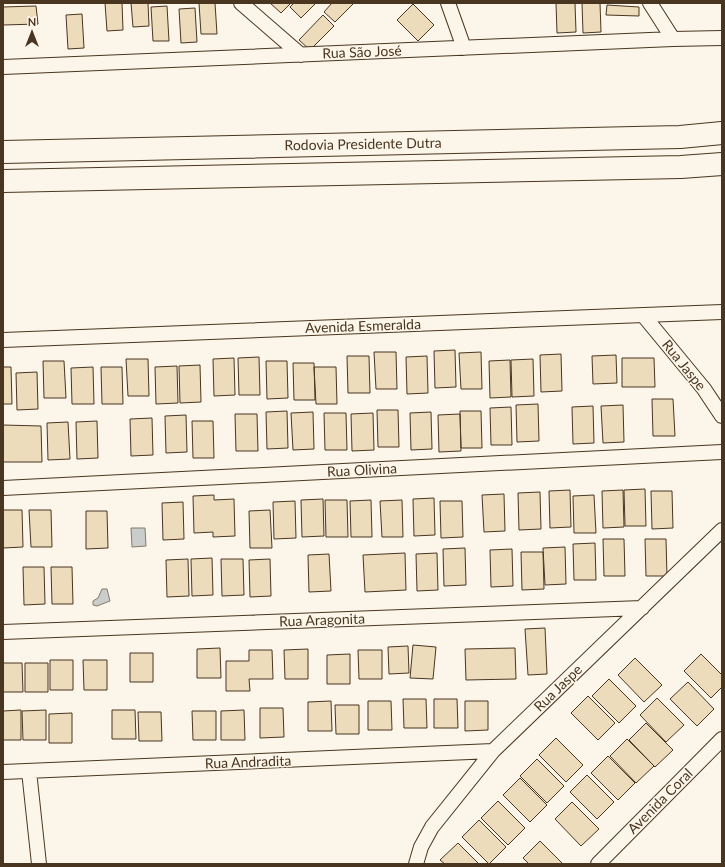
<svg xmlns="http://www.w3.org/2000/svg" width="725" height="867" font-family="Lato,sans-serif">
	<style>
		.water { fill: #c9cecd; stroke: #887966 }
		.building { fill: #ecdcbc; stroke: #4a3520 }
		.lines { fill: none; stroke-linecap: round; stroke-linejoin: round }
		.minor-casing { stroke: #4a3520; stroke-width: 16 }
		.motorway-casing { stroke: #4a3520; stroke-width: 24 }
		.minor { stroke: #fbf6e9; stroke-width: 14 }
		.motorway { stroke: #fbf6e9; stroke-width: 22 }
		.labels { text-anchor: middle; stroke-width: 3; stroke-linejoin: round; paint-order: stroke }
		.street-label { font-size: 14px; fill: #4a3520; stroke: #fbf6e9 }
	</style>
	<rect width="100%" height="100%" fill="#fbf6e9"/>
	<path class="water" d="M131,528h14l1,18 -14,1z
		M102,589h5l3,12 -13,5 -4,-1v-4l5,-3z"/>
	<path class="building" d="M105,3h17l1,27 -16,1z
		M131,3h17l1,23 -16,1z
		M199,3h16l2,31h-16z
		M270,3h21l-10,10z
		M294,3h22l-15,15 -11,-11z
		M332,3h22l-19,19 -11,-10z
		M556,3h19l1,29 -19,1z
		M582,3h18l1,29 -18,1z
		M413,4l21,21 -16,16 -21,-21z
		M607,5l32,2v9l-33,-1z
		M36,6l2,18 -35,1v-18z
		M167,6l2,35h-16l-2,-34z
		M195,8l2,34 -16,1 -2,-34z
		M82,14l2,34 -16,1 -2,-34z
		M323,15l11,11 -24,24 -11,-10z
		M455,350l1,37 -21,1 -1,-37z
		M374,352h22l1,37h-21z
		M481,352l1,37h-21l-2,-36z
		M561,354l1,37 -21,1 -1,-37z
		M616,355l1,28 -24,1 -1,-28z
		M347,356h22l1,37h-22z
		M427,356l1,37 -21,1 -1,-37z
		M259,357l1,38h-21l-1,-37z
		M234,358l1,37 -21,1 -1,-37z
		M622,358h32l1,29h-33z
		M126,359h22l1,37h-21z
		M533,359l1,37 -22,1 -1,-37z
		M510,360l1,37 -21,1 -1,-37z
		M43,361h21l2,37h-22z
		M266,361h21l1,37 -21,1z
		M293,363h21l1,37h-21z
		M200,365l1,37 -21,1 -1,-37z
		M177,366l1,37 -22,1 -1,-37z
		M3,367h8l1,37h-9z
		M93,367l1,37h-22l-1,-36z
		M101,367h21l1,37h-21z
		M314,367h22l1,37h-21z
		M37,372l1,37 -21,1 -1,-37z
		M652,399h21l2,37h-22z
		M538,404l1,37 -22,1 -1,-37z
		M623,405l1,37 -21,1 -2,-37z
		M593,406l1,37 -21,1 -1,-37z
		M511,407l1,38h-21l-1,-37z
		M377,410h21l1,37h-21z
		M287,411l1,37 -21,1 -1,-37z
		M460,411h21l1,37h-21z
		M313,412l1,37 -21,1 -2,-37z
		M431,412l1,37 -21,1 -1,-37z
		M324,413h22l1,37h-22z
		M373,413l1,37 -22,1 -1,-37z
		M235,414h22l1,37h-22z
		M460,414l1,37 -22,1 -1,-37z
		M186,415l1,37 -21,1 -1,-37z
		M152,418l1,37 -22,1 -1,-37z
		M97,421l1,37 -21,1 -1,-37z
		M192,421h21l1,37h-21z
		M68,422l2,37 -22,1 -1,-37z
		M3,425l38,1 1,36h-39z
		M645,489l1,37h-21l-1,-36z
		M570,490l1,37 -21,1 -1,-37z
		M623,490l1,37 -21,1 -1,-37z
		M651,491h21l1,37 -21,1z
		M540,492l1,37 -22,1 -1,-37z
		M504,494l1,37 -21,1 -2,-37z
		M214,495v5l20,-1 1,37 -22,1v-5l-19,1 -1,-37z
		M594,495l2,38h-22l-1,-37z
		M434,498l1,37 -21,1 -1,-37z
		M323,499l1,37 -22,1 -1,-37z
		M325,500h22l1,37h-22z
		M371,500l1,37h-21l-1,-36z
		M402,500l1,37h-21l-2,-36z
		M295,501l1,37 -22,1 -1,-37z
		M440,501h22l1,36 -22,1z
		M183,502l1,37 -21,1 -1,-37z
		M3,510h19l1,37 -20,1z
		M29,510h22l1,37h-21z
		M270,510l2,38h-22l-1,-37z
		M86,511h21l1,37 -22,1z
		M603,539h21l1,37h-21z
		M645,539h21l1,37h-21z
		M595,543l1,37h-22l-1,-36z
		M565,547l1,37 -21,1 -2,-37z
		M465,548l1,37 -22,1 -1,-37z
		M512,549l1,37 -22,1 -1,-37z
		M521,552h22l1,37 -22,1z
		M405,553l1,37 -41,2 -2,-37z
		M437,553l1,37 -21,1 -1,-37z
		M329,554l2,37 -22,1 -1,-37z
		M212,558l1,37 -21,1 -1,-37z
		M188,559l1,37 -22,1 -1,-37z
		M221,559h22l1,36 -22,1z
		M270,559l1,37 -21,1 -1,-37z
		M23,567h21l1,37 -21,1z
		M51,567h21l1,37h-21z
		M545,628l2,46 -19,1 -3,-46z
		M413,645l23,2 -3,32 -23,-1z
		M408,646l1,27 -20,1 -1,-27z
		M220,648l1,30h-24v-29z
		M515,648l1,31 -50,1 -1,-31z
		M308,649v30h-23l-1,-29z
		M249,650h23l1,29h-24l1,12h-24v-30h23z
		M358,650h24v29h-23z
		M130,653h23v29h-23z
		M350,654v30h-23v-29z
		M701,654l21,21v12l-11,11 -27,-27z
		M635,658l27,27 -18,17 -26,-27z
		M50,660h23v30h-23z
		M83,660h24v30h-23z
		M3,663h19l1,29h-20z
		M25,663h23v29h-23z
		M609,679l27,27 -17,17 -27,-27z
		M688,682l26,27 -17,17 -27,-27z
		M588,696l27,27 -17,17 -27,-27z
		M657,698l27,27 -18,17 -26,-27z
		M403,699h23l1,29h-23z
		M434,699h23l1,29h-24z
		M331,701l1,30h-24v-29z
		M368,701h23l1,29h-24z
		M465,701h23v29l-23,1z
		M335,705h24v29h-23z
		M260,708h23l1,29 -24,1z
		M21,710v30h-18v-29z
		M46,710v30h-23l-1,-29z
		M112,710h23l1,29h-24z
		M244,710l1,30h-24v-29z
		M192,711h24v29h-23z
		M138,712h23l1,29h-23z
		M72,713v30h-23v-29z
		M646,723l27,27 -18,17 -26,-27z
		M556,738l27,27 -17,17 -27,-27z
		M627,739l27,27 -18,17 -26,-27z
		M608,756l27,27 -17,17 -27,-27z
		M537,759l27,27 -17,17 -27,-27z
		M587,775l27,27 -17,17 -27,-27z
		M520,778l27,27 -17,17 -27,-27z
		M498,801l27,27 -17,17 -27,-27z
		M572,802l27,27 -18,17 -26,-27z
		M479,820l27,27 -17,17 -27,-27z
		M540,841l23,23h-34l-6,-6z
		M458,843l21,21h-34l-5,-4z"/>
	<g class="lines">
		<g class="minor-casing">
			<path id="minor" d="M241,3l60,52
				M448,3l16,45
				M650,3l23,36
				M3,67l670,-28 49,-1
				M643,315l61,74 18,27
				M3,340l719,-28
				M3,488l719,-36
				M3,632l639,-24
				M29,771l10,93
				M3,772l490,-21
				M416,864l5,-17 11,-20 61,-76 229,-221
				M598,864l124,-125"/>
		</g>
		<g class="motorway-casing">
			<path id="motorway" d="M3,152l677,-15 42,-4
				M3,181l678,-14 41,-3"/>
		</g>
		<use href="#minor" class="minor"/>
		<use href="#motorway" class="motorway"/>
	</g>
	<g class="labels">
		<g class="street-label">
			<text transform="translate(362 52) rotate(-2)" y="5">Rua São José</text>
			<text transform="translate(363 144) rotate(-1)" y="5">Rodovia Presidente Dutra</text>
			<text transform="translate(363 326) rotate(-2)" y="5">Avenida Esmeralda</text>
			<text transform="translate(684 365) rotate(51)" y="5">Rua Jaspe</text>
			<text transform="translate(362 470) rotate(-3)" y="5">Rua Olivina</text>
			<text transform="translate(322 620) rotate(-2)" y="5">Rua Aragonita</text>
			<text transform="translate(558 688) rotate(-44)" y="5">Rua Jaspe</text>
			<text transform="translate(248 762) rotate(-2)" y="5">Rua Andradita</text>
			<text transform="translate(660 801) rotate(-45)" y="5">Avenida Coral</text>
		</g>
	</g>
	<rect width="725" height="867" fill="none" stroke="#4a3520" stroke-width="8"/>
	<g transform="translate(32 32)" stroke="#fbf6e9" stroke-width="3" paint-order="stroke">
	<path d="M0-3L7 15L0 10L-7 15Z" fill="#4a3520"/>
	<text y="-6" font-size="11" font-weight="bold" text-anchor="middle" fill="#4a3520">N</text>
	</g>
</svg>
